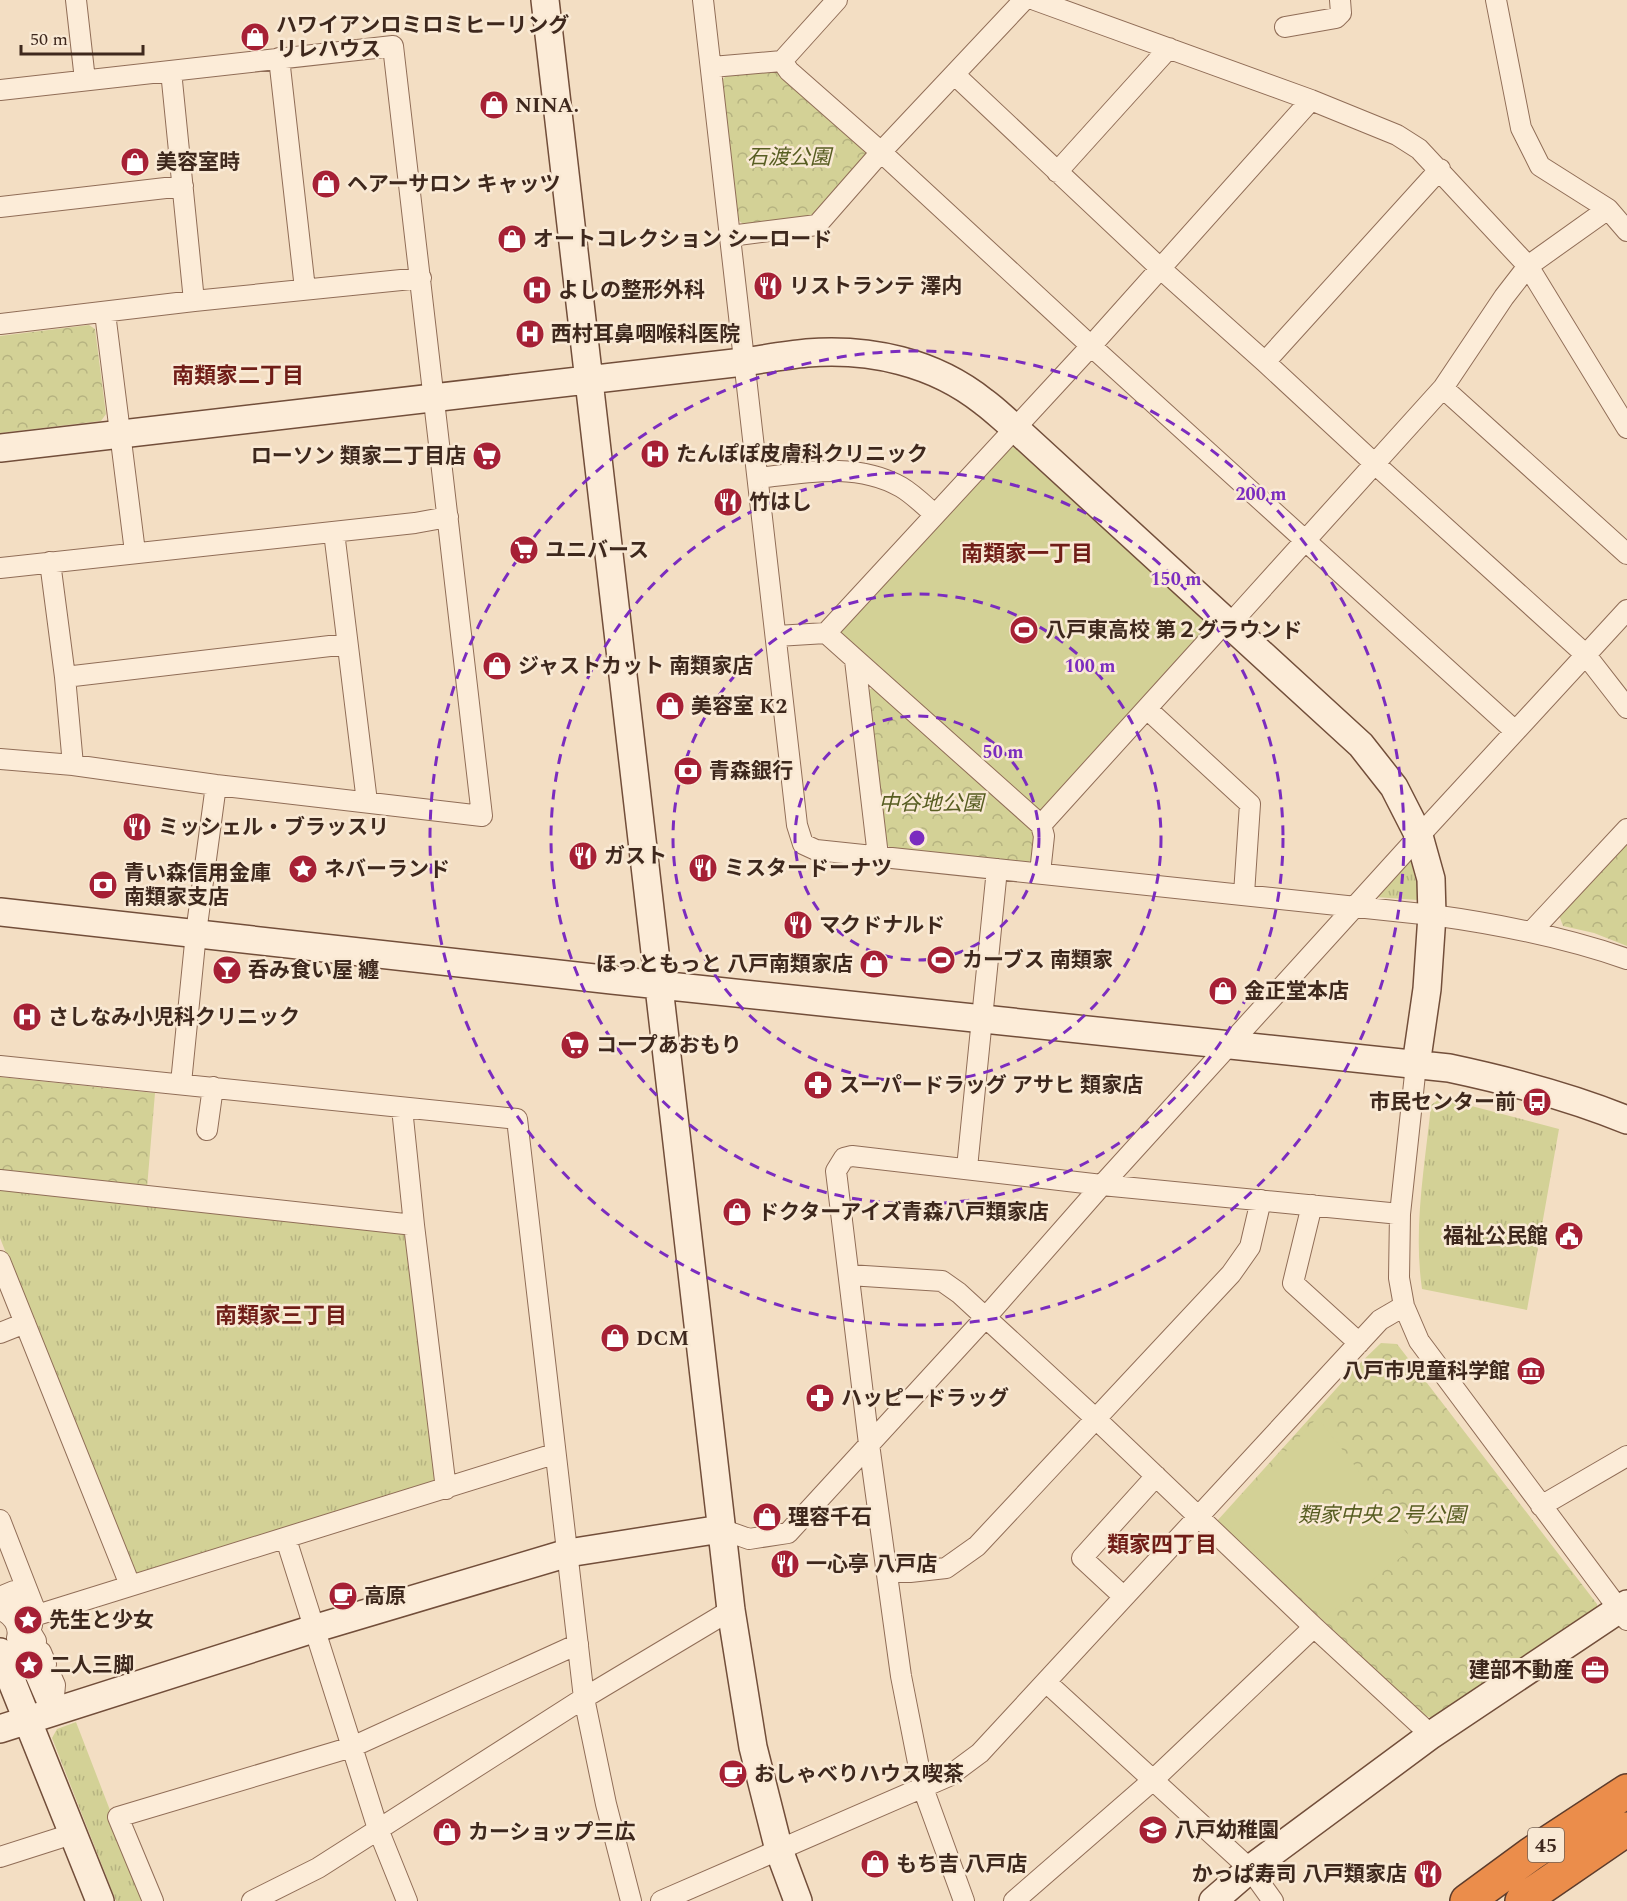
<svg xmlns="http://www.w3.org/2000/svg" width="1627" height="1901" font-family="Spectral,'Noto Sans JP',serif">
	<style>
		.grass { fill: url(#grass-tufts) }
		.park { fill: url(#park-crowns) }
		.pitch { fill: #d3d196 }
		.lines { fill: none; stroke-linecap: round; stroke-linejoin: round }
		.street-casing { stroke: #906d57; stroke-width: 22 }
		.secondary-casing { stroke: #724e3a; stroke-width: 30 }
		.highway-casing { stroke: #5d3c2c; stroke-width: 36 }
		.street { stroke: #fcecd8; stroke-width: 20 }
		.secondary { stroke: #fcecd8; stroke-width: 27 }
		.highway { stroke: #eb8d4b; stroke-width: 33 }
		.ring { fill: none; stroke: #7b2cbf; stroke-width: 3; stroke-dasharray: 10 8 }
		.labels { text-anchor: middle; stroke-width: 5; stroke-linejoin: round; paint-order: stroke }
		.shield { fill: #f9e9d4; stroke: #766254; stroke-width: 1.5 }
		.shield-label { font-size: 20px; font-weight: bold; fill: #3e281d }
		.poi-label { font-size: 21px; font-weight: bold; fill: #3e281d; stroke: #f9e9d4; text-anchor: start }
		.park-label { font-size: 21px; font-style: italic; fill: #575d21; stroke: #f9e9d4 }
		.neighbourhood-label { font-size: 22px; font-weight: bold; fill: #701d17; stroke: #f9e9d4 }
		.centre { fill: #7b2cbf; stroke: #f9e9d4; stroke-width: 3 }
		.ring-label { font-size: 18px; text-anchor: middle; font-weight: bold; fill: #7b2cbf; stroke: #f9e9d4; stroke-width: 5; stroke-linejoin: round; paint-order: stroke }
	</style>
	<defs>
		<pattern id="grass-tufts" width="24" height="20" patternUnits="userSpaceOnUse" patternTransform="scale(1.5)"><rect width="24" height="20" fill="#d3d196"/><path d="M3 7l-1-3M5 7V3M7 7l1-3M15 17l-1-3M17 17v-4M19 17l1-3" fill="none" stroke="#b6b381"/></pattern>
		<pattern id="park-crowns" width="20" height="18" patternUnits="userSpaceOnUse" patternTransform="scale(1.5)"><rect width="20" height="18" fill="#d3d196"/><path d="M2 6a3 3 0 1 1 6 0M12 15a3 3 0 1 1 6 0" fill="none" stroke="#b6b381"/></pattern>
	</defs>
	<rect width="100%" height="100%" fill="#f3dec3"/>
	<path class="grass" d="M1410,859l7,26 1,15 -43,-3z
		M1441,1098l118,31 -32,181 -105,-21c-9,-61 3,-124 9,-184z
		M0,1188l402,43 7,5 29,244 -300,96 -5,-4 -133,-334z
		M76,1722l69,179h-29l-64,-163 5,-9z"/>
	<path class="park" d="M777,69l88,77 2,9 -53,62 -68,9 -8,-6 -16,-140 6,-6z
		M89,325l6,4 11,85 -5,7 -101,12v-97z
		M876,686l157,143 4,6 -3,24 -7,4 -137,-15 -6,-7 -17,-150z
		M1627,840v106l-33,-13 -31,-7 -4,-11z
		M0,1077l155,16 -8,95 -147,-14z
		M1381,1343l16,1 200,260v11l-158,104 -14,-3 -208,-195 137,-152z"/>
	<path class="pitch" d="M1009,443l204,185 -174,189 -204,-184z
		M1315,1420l6,2 91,118 -2,10 -82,65 -4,-1 -99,-92 1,-5z"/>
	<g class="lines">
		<g class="street-casing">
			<path id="street" d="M76,0l9,80
				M703,0l94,825 6,19 13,6 616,65c66,9 132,22 195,44
				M1035,0l276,100 86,35 22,14 109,117 99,162
				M1496,0l25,128 19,38 68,43 19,22
				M1285,27l51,-9 5,-5 -1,-13
				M279,58l26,231
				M782,61l7,10 92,81 210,194 424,385
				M712,67l70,-6 55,-61
				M171,71l23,230
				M955,75l206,194 104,93 110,102 210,190 42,54
				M0,90l393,-44 89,770 -266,-31 -143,-20 -73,-6
				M1057,172l112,-124
				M0,207l183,-21
				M730,236l87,-11 64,-73 143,-152
				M105,313l30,239
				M0,324l194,-23 227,-23
				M1265,362l175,-193
				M1443,388l184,166
				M759,478c48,-6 98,-16 142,9 12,7 23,18 33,27
				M334,532l33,270
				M50,562l15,115 8,88
				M0,568l415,-45 33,-6
				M1226,621l-185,204 -215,-192 265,-287 220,-246
				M1230,624l213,-236 61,-91 24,-31 80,-57
				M777,636l49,-3
				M855,660l23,196
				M65,677l282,-33
				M1147,709l103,95 -6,90
				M1040,873l4,-37 -3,-11
				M1531,932l96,-103
				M1416,1065l-16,149 -1,64 5,28 15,35 208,279
				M0,1066l517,53 67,579 22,106 25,97
				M181,1083l15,-150 20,-148
				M402,1108l12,117 32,264
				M207,1130l6,-43
				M967,1168l30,-299
				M0,1180l414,45
				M1312,1205l-19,78 66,60
				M0,1261l130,324
				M849,1275l93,6 17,12 137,126 218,208 117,108
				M0,1333l25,-10
				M1541,1506l86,-50
				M0,1520l37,95 517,-161
				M721,1529l28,10 39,-6 198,-216 116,-132 317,-349 208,-226
				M286,1539l92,290 29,72
				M886,1570l24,2 36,-4 31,-22 254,-272 19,-27 11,-47
				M0,1597l14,-6 6,16 7,4 5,14 -2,6 6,10 -1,7 6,4 5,12 -1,4 2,6 4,2 4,9 -1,11 -8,3 -19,-44 -5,-5 -5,-12c3,-12 -5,-24 -17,-28
				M1124,1597l-42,-39 74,-82
				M1046,1682l204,187 23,32
				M0,1857l72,-23
				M153,1901l-35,-84 234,-70 226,-103
				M252,1901l66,-33 266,-170 147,-88
				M661,1901l288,-125 31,-23 400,-433 24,-14
				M964,1901l-41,-113 -22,-112 -32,-232 -33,-273 8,-13 8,-2 250,29 298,29
				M1014,1901l138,-120 162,-154"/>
		</g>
		<g class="secondary-casing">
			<path id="secondary" d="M545,0l186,1610 22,137 26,103 19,51
				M0,448l743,-86c21,-3 43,-7 64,-9 63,-5 127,9 177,49 11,8 21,18 32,27l345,316 33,42 25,49 12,43 1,36 -5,74 -11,76
				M0,912l612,68 837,88c61,13 120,28 178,52
				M0,1652l100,249
				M0,1729l313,-100 255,-76 153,-24
				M1213,1901l37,-32 181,-134 196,-131"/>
		</g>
		<g class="highway-casing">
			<path id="highway" d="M1467,1901l64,-47 96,-63
				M1522,1901l105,-72"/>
		</g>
		<use href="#street" class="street"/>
		<use href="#secondary" class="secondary"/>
		<use href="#highway" class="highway"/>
	</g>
	<g class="ring">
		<circle cx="917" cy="838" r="122"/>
		<circle cx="917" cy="838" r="244"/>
		<circle cx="917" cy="838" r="366"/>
		<circle cx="917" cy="838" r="487"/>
	</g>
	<defs>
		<g id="shop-disc" transform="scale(1.5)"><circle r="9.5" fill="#a62035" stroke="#f9e9d4"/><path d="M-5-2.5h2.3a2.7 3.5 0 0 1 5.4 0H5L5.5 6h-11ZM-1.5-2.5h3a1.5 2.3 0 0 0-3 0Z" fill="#fff"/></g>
		<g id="restaurant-disc" transform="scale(1.5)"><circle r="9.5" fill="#a62035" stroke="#f9e9d4"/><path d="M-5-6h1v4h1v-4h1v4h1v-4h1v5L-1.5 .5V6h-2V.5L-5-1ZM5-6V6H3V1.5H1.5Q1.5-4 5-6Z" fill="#fff"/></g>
		<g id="hospital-disc" transform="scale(1.5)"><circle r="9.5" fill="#a62035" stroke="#f9e9d4"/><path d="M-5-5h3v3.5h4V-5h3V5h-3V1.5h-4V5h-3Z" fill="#fff"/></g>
		<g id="supermarket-disc" transform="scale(1.5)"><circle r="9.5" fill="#a62035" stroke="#f9e9d4"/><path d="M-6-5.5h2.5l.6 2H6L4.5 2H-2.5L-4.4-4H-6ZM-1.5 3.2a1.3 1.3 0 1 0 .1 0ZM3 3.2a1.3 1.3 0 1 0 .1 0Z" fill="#fff"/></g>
		<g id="stadium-disc" transform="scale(1.5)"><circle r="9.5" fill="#a62035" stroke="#f9e9d4"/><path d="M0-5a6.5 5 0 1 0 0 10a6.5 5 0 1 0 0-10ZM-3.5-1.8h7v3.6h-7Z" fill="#fff"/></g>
		<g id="bank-disc" transform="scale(1.5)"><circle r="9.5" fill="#a62035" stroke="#f9e9d4"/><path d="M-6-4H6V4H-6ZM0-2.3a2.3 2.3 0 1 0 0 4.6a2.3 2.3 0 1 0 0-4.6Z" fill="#fff"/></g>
		<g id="sight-disc" transform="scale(1.5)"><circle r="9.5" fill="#a62035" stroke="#f9e9d4"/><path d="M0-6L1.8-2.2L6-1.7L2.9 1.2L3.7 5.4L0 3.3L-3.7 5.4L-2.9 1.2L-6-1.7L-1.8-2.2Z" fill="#fff"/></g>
		<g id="bar-disc" transform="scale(1.5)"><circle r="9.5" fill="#a62035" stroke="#f9e9d4"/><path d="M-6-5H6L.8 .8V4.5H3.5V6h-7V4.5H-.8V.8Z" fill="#fff"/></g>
		<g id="pharmacy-disc" transform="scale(1.5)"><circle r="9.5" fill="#a62035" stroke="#f9e9d4"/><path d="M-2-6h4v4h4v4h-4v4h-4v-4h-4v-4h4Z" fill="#fff"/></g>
		<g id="bus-disc" transform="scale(1.5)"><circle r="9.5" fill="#a62035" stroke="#f9e9d4"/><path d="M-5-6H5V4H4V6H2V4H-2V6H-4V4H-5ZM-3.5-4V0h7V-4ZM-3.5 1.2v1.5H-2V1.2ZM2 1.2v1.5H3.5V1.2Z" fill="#fff"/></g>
		<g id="civic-disc" transform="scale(1.5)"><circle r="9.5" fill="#a62035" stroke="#f9e9d4"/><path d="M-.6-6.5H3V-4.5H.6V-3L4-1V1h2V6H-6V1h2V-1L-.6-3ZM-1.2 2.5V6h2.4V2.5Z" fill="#fff"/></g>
		<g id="museum-disc" transform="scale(1.5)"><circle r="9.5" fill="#a62035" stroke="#f9e9d4"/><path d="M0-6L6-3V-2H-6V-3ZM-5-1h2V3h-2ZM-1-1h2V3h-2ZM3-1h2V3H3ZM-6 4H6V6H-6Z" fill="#fff"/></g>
		<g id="cafe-disc" transform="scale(1.5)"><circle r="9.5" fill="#a62035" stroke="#f9e9d4"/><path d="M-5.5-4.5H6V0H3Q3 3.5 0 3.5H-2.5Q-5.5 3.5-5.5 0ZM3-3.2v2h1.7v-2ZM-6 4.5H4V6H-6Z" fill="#fff"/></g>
		<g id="office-disc" transform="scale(1.5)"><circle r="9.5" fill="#a62035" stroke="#f9e9d4"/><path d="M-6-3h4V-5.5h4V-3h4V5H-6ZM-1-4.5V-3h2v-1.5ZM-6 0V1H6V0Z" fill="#fff"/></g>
		<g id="school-disc" transform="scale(1.5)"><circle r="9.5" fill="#a62035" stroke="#f9e9d4"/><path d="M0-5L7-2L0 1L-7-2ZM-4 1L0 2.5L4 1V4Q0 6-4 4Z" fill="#fff"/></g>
	</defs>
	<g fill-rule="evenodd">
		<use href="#shop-disc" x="255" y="37"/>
		<use href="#shop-disc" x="494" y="105"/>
		<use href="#shop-disc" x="135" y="162"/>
		<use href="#shop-disc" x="326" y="184"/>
		<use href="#shop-disc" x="512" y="239"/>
		<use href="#restaurant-disc" x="768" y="286"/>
		<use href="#hospital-disc" x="537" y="290"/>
		<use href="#hospital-disc" x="530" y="334"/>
		<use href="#hospital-disc" x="655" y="454"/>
		<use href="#supermarket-disc" x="487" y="456"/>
		<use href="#restaurant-disc" x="728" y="502"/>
		<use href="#supermarket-disc" x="524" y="550"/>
		<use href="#stadium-disc" x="1024" y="630"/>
		<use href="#shop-disc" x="497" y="666"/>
		<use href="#shop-disc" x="670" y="706"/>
		<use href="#bank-disc" x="688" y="771"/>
		<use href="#restaurant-disc" x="137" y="827"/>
		<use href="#restaurant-disc" x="583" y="856"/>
		<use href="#restaurant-disc" x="703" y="868"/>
		<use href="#sight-disc" x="303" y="869"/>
		<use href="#bank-disc" x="103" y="885"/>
		<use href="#restaurant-disc" x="798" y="925"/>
		<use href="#stadium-disc" x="941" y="960"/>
		<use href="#shop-disc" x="874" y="964"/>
		<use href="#bar-disc" x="227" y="970"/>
		<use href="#shop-disc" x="1223" y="991"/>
		<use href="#hospital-disc" x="27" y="1017"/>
		<use href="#supermarket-disc" x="575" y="1045"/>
		<use href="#pharmacy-disc" x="818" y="1085"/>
		<use href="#bus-disc" x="1537" y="1102"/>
		<use href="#shop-disc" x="737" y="1212"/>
		<use href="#civic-disc" x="1569" y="1236"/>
		<use href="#shop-disc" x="615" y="1338"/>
		<use href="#museum-disc" x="1531" y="1371"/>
		<use href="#pharmacy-disc" x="820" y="1398"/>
		<use href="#shop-disc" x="767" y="1517"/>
		<use href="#restaurant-disc" x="785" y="1564"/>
		<use href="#cafe-disc" x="343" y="1596"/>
		<use href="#sight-disc" x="28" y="1620"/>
		<use href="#sight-disc" x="29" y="1665"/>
		<use href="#office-disc" x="1595" y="1670"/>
		<use href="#cafe-disc" x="733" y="1774"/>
		<use href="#school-disc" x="1153" y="1830"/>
		<use href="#shop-disc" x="447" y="1832"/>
		<use href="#shop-disc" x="875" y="1864"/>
		<use href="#restaurant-disc" x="1428" y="1874"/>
	</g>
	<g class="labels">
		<rect class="shield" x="1528" y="1828" width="36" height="34" rx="4.5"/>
		<g class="shield-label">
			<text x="1546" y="1852">45</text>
		</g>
		<g class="poi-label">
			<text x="276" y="32">ハワイアンロミロミヒーリング<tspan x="276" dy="24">リレハウス</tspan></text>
			<text x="515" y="112">NINA.</text>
			<text x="156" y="169">美容室時</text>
			<text x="347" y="191">ヘアーサロン キャッツ</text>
			<text x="533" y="246">オートコレクション シーロード</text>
			<text x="789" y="293">リストランテ 澤内</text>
			<text x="558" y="297">よしの整形外科</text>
			<text x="551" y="341">西村耳鼻咽喉科医院</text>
			<text x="676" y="461">たんぽぽ皮膚科クリニック</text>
			<text x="466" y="463" text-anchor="end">ローソン 類家二丁目店</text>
			<text x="749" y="509">竹はし</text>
			<text x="545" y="557">ユニバース</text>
			<text x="1045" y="637">八戸東高校 第２グラウンド</text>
			<text x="518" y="673">ジャストカット 南類家店</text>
			<text x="691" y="713">美容室 K2</text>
			<text x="709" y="778">青森銀行</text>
			<text x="158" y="834">ミッシェル・ブラッスリ</text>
			<text x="604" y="863">ガスト</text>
			<text x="724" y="875">ミスタードーナツ</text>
			<text x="324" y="876">ネバーランド</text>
			<text x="124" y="880">青い森信用金庫<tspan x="124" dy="24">南類家支店</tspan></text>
			<text x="819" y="932">マクドナルド</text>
			<text x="962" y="967">カーブス 南類家</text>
			<text x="853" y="971" text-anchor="end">ほっともっと 八戸南類家店</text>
			<text x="248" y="977">呑み食い屋 纏</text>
			<text x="1244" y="998">金正堂本店</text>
			<text x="48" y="1024">さしなみ小児科クリニック</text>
			<text x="596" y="1052">コープあおもり</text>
			<text x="839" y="1092">スーパードラッグ アサヒ 類家店</text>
			<text x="1516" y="1109" text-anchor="end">市民センター前</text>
			<text x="758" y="1219">ドクターアイズ青森八戸類家店</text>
			<text x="1548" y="1243" text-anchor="end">福祉公民館</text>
			<text x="636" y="1345">DCM</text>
			<text x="1510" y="1378" text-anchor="end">八戸市児童科学館</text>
			<text x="841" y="1405">ハッピードラッグ</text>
			<text x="788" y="1524">理容千石</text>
			<text x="806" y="1571">一心亭 八戸店</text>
			<text x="364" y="1603">高原</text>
			<text x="49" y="1627">先生と少女</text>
			<text x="50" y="1672">二人三脚</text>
			<text x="1574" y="1677" text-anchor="end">建部不動産</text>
			<text x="754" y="1781">おしゃべりハウス喫茶</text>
			<text x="1174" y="1837">八戸幼稚園</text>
			<text x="468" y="1839">カーショップ三広</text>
			<text x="896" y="1871">もち吉 八戸店</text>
			<text x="1407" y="1881" text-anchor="end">かっぱ寿司 八戸類家店</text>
		</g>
		<g class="park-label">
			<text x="789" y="164">石渡公園</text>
			<text x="931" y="810">中谷地公園</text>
			<text x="1382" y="1522">類家中央２号公園</text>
		</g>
		<g class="neighbourhood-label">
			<text x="238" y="383">南類家二丁目</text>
			<text x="1027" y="561">南類家一丁目</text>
			<text x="281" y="1323">南類家三丁目</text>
			<text x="1162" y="1552">類家四丁目</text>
		</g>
	</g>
	<circle cx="917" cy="838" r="9" class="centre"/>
	<g class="ring-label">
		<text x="1261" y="500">200 m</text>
		<text x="1176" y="585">150 m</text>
		<text x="1090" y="672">100 m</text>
		<text x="1003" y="758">50 m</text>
	</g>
	<path d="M21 45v9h122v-9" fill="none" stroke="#3e281d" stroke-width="3"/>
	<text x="30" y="45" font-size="18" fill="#3e281d" stroke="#f9e9d4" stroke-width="4.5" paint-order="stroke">50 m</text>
</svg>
